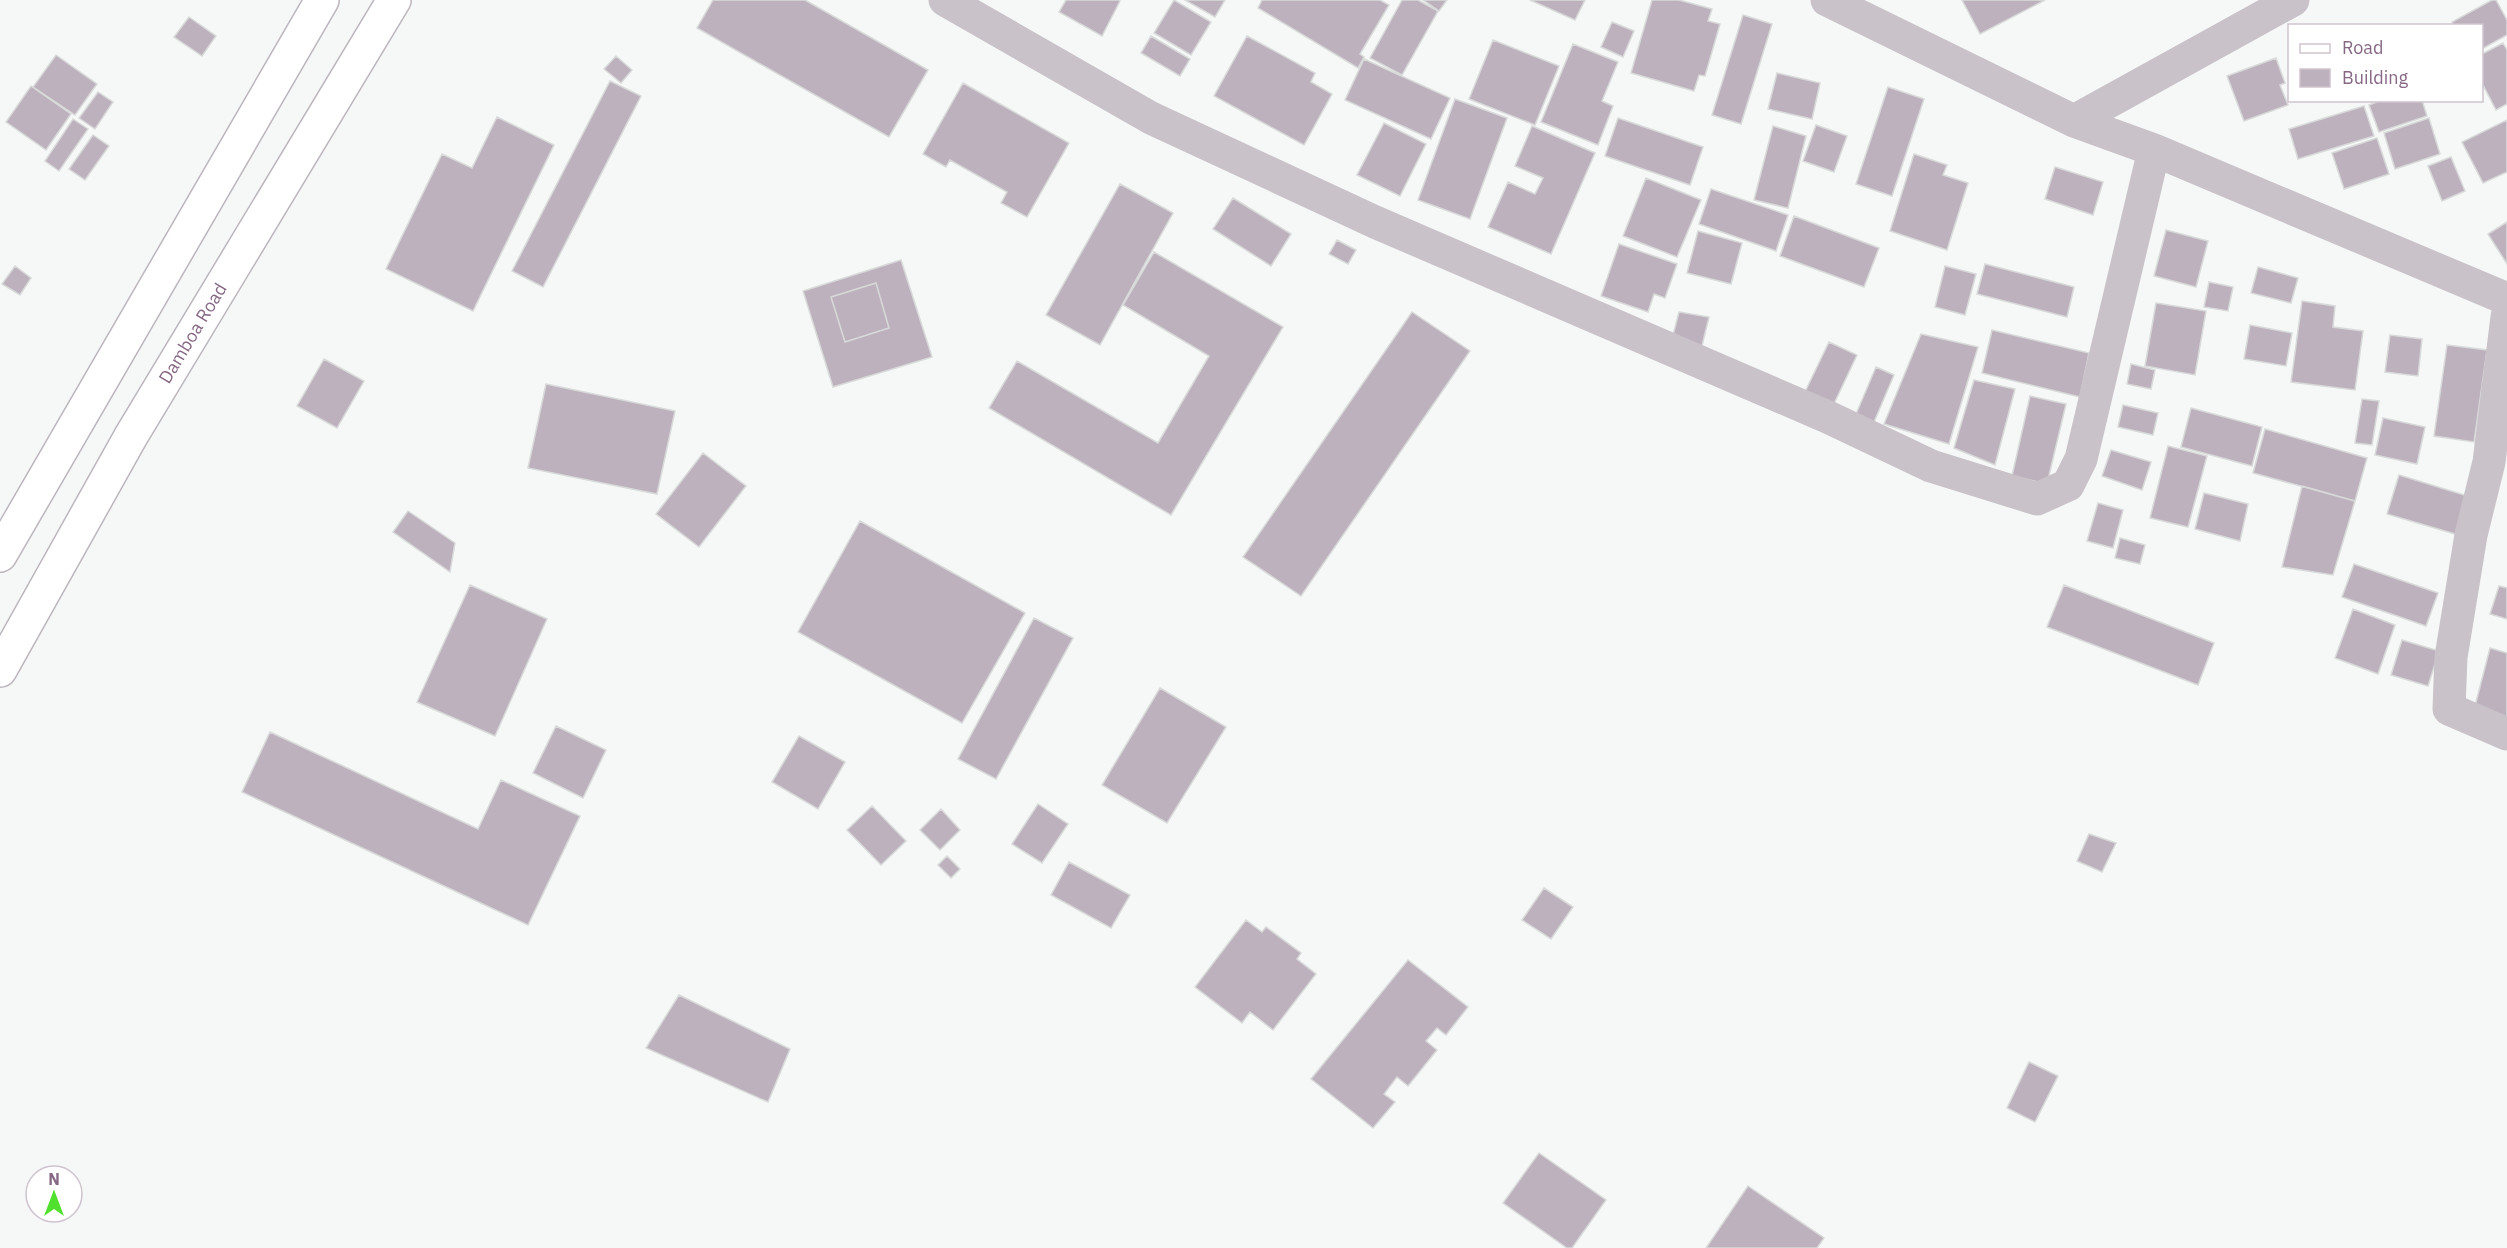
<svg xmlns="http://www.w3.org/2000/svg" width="2507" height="1248" font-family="'IBM Plex Sans',sans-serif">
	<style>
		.building { fill: #bdb1bd; stroke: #d8dad9; stroke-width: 1.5; fill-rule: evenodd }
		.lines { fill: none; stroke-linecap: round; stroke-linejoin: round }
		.major-casing { stroke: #bdb5bd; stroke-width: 36 }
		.minor { stroke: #c9c2c9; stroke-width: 33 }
		.major { stroke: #fff; stroke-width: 33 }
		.labels { text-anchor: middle; stroke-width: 6; stroke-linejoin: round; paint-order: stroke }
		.street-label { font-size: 18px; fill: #866885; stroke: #fff }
	</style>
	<rect width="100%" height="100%" fill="#f6f8f7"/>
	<path class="building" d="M713,0h92l123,70 -39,67 -192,-109z
		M1066,0h53l1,1 -18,35 -43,-24z
		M1174,0l37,22 -20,33 -37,-22z
		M1185,0h40l-10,17z
		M1262,0h118l9,5 -29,49 4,3 -6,11 -100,-60z
		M1402,0h16l20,11 -36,64 -32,-17z
		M1423,0h24l-8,11z
		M1530,0h55l-10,20z
		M1652,0h27l33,9 -4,12 12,3 -15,52 -6,-1 -5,16 -63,-18z
		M1962,0h83l-65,34z
		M2492,0h4l11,20v15l-25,14v-23h-28l-2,-4z
		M1743,15l29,9 -31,100 -29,-9z
		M189,17l27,19 -14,20 -28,-19z
		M1612,22l22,9 -11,26 -22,-10z
		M1151,36l39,23 -10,17 -39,-23z
		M1247,36l68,37 -4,9 21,12 -28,51 -90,-49z
		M1493,40l66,26 -24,59 -66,-26z
		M2503,43l4,7v54l-11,6 -14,-27v-29z
		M1573,44l45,18 -16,39 11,5 -15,39 -57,-23z
		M56,55l41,29 -22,31 -42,-28z
		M616,56l16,14 -11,13 -17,-14z
		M2276,58l9,25 -5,2 8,20 -44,16 -17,-45z
		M1364,59l86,39 -19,41 -86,-39z
		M1777,73l43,10 -8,36 -44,-10z
		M610,81l31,15 -98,191 -31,-16z
		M963,83l106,60 -42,74 -26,-14 6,-11 -57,-32 -4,7 -23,-13z
		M31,86l40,28 -25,36 -40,-28z
		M1888,87l36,12 -32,97 -36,-12z
		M98,92l15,10 -18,27 -16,-11z
		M1455,99l52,19 -37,101 -52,-19z
		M2382,100h40l5,16 -48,16 -10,-27z
		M2364,106l10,30 -76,23 -9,-30z
		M497,117l57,28 -81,166 -87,-42 56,-115 30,14z
		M1618,118l85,29 -13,38 -85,-29z
		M2429,118l11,36 -45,15 -11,-36z
		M73,119l15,10 -29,42 -14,-10z
		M2507,120v52l-24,11 -21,-41z
		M1384,123l42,21 -26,52 -43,-21z
		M1816,125l31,11 -13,36 -31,-11z
		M1532,126l63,27 -44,101 -63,-27 20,-45 27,12 8,-16 -28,-12z
		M1773,126l33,10 -18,72 -34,-8z
		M93,135l16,11 -24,34 -16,-11z
		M2377,138l12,36 -45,15 -12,-36z
		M1914,154l33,11 -4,10 25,8 -21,67 -57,-19z
		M2451,157l14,34 -23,10 -14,-35z
		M2055,167l48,15 -10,33 -48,-16z
		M1646,178l55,22 -24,57 -54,-21z
		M1120,184l53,29 -73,132 -54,-30z
		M1711,189l77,26 -12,36 -77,-27z
		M1233,198l58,36 -20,32 -58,-37z
		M1794,216l85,32 -15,39 -84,-31z
		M2507,222v42l-19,-30z
		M2166,230l42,11 -12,46 -42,-11z
		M1698,231l44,12 -11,41 -44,-11z
		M1337,240l19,10 -8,14 -19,-10z
		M1619,244l58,20 -12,34 -11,-4 -6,18 -47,-16z
		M1154,252l129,75 -112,188 -182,-107 28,-47 141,82 51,-87 -86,-51z
		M901,260l31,97 -99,30 -30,-96zM876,283l13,45 -44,14 -14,-45z
		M1985,264l89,23 -7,30 -90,-23z
		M15,266l16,12 -11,17 -18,-11z
		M1945,266l31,8 -11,41 -30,-8z
		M2258,267l40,11 -7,25 -40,-10z
		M2209,282l24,5 -5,24 -24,-4z
		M876,283l13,45 -44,14 -14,-45z
		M2302,301l33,5 -2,21 30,4 -8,59 -64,-8z
		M2156,303l50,8 -11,64 -50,-9z
		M1412,312l58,39 -169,245 -58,-39z
		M1679,312l30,5 -8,33 -29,-11z
		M2250,325l42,8 -6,33 -42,-7z
		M1992,330l97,23 -9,44 -98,-24z
		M1921,334l57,13 -29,97 -65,-20z
		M2390,335l32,4 -4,37 -33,-4z
		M1829,342l28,13 -25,53 -28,-14z
		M2447,345l40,5 -13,92 -40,-6z
		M324,359l40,22 -27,47 -40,-22z
		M2131,364l24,6 -4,19 -24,-5z
		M1876,367l18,8 -20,47 -18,-8z
		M1974,380l41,9 -20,76 -41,-17z
		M546,384l129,27 -18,83 -129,-26z
		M2030,396l36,8 -19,80 -35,-8z
		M2362,399l17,2 -7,44 -17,-2z
		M2123,405l35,8 -5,22 -35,-8z
		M2191,408l71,19 -10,39 -71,-19z
		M2383,418l42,9 -8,37 -42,-9z
		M2265,429l102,29 -12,43 -102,-28z
		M2168,446l39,10 -19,71 -38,-9z
		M2111,450l40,12 -9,28 -40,-14z
		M703,453l43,33 -47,61 -43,-33z
		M2399,475l75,23 -12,38 -75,-22z
		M2302,486l53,15 -22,74 -51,-8z
		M2204,493l44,11 -8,37 -45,-12z
		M2098,503l25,7 -10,38 -26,-7z
		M408,511l47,32 -5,29 -57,-40z
		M860,521l165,92 -63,110 -164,-91z
		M2120,538l25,7 -5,19 -25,-6z
		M2354,564l84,29 -12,33 -84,-29z
		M470,585l77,34 -52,117 -78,-34z
		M2064,585l150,58 -16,42 -151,-58z
		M2499,586l8,2v31l-17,-5z
		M2353,609l42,16 -17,49 -43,-16z
		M1034,618l39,20 -77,141 -38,-20z
		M2402,640l37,11 -11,35 -37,-11z
		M2490,648l17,5v66l-33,-9z
		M1160,688l66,39 -59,96 -65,-38z
		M556,726l50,24 -23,48 -50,-25z
		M270,732l208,97 23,-49 79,36 -52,109 -286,-133z
		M799,736l46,26 -27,47 -46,-27z
		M1038,804l30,20 -26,39 -30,-19z
		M872,806l34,35 -25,24 -34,-35z
		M941,809l19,21 -20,20 -20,-20z
		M2089,834l27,9 -14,29 -25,-11z
		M947,856l13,13 -9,9 -13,-13z
		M1069,862l61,33 -19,33 -60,-33z
		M1544,888l29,19 -22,32 -29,-19z
		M1246,920l16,12 4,-5 35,26 -4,6 19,15 -43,56 -23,-18 -8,11 -47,-36z
		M1408,960l60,47 -22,28 -9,-7 -11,13 11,9 -29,36 -11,-9 -13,17 11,8 -22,26 -62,-49z
		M679,995l111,54 -22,53 -122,-54z
		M2029,1062l29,14 -23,46 -28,-14z
		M1539,1153l67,47 -34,48h-5l-64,-45z
		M1748,1186l76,52 -7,10h-111z"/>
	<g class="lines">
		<g class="major-casing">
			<g id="major">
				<path d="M0,555l322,-555"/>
				<path id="s1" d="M0,670l131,-234 263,-436"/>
			</g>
		</g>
		<path class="minor" d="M945,0l206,118 224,104 455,196 101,48 106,33 31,-14 13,-26 73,-309
			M1827,0l247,121 80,29 353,149
			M2074,121l219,-121
			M2507,317l-18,145 -18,73 -20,122 -2,52 58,25"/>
		<use href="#major" class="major"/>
	</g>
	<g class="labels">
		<g class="street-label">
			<text dy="6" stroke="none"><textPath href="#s1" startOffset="388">Damboa Road</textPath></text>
		</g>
	</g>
	<rect x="2288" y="24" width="195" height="78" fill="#ffffff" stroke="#cfc3ce" stroke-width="1.5"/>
	<rect x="2300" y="44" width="30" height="9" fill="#ffffff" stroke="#cfc3ce" stroke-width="1.5"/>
	<text x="2342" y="54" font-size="18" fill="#866885">Road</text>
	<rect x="2300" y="69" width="30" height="18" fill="#bdb1bd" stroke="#cfc3ce" stroke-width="1.5"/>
	<text x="2342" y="84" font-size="18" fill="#866885">Building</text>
	<g transform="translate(54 1194)"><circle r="28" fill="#ffffff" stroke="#cfc3ce" stroke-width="1.5"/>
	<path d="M0-4.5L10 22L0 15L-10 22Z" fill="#51e02e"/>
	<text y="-9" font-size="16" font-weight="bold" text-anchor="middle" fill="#866885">N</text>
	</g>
</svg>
